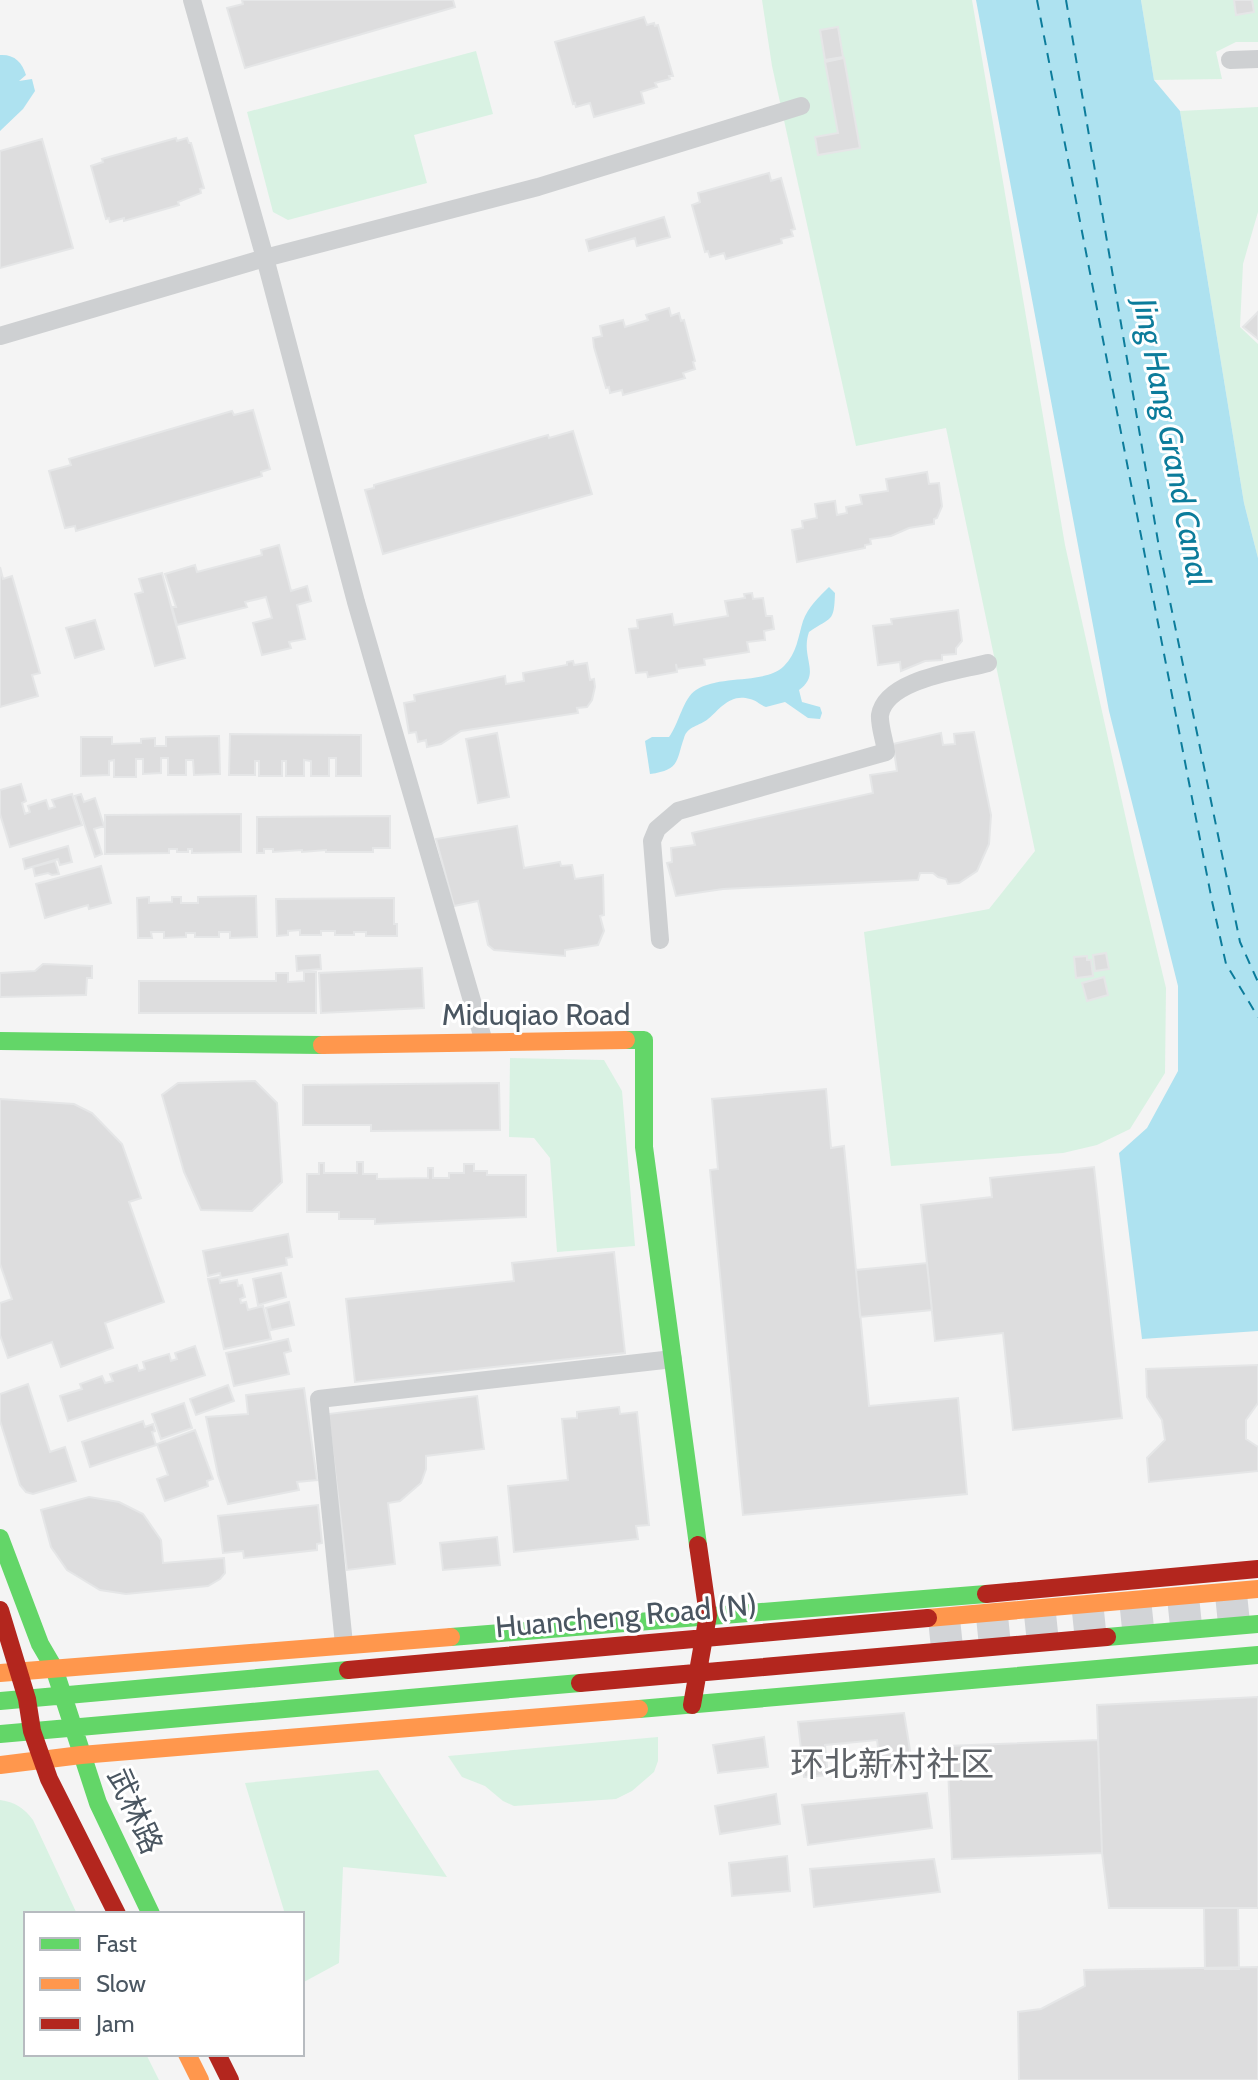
<svg xmlns="http://www.w3.org/2000/svg" width="1258" height="2080" font-family="Cabin,'Noto Sans SC',sans-serif">
	<style>
		.green { fill: #d9f2e3 }
		.water { fill: #aee2f0 }
		.lines { fill: none; stroke-linecap: round; stroke-linejoin: round }
		.ferry { stroke: #0c7c9b; stroke-width: 2; stroke-dasharray: 10 8; stroke-linecap: butt }
		.building { fill: #ddddde; stroke: #e5e6e7; stroke-width: 2 }
		.highway-tunnel { stroke: #d2d4d7; stroke-width: 32; stroke-dasharray: 32 16; stroke-linecap: butt }
		.street { stroke: #ced0d2; stroke-width: 18 }
		.fast { stroke: #63d668; stroke-width: 18 }
		.slow { stroke: #ff974d; stroke-width: 18 }
		.jam { stroke: #b3261e; stroke-width: 18 }
		.labels { text-anchor: middle; stroke-width: 6; stroke-linejoin: round; paint-order: stroke }
		.street-label { font-size: 30px; fill: #4a5661; stroke: #fff }
		.water-label { font-size: 32px; font-style: italic; fill: #0c7c9b; stroke: #fff }
		.quarter-label { font-size: 34px; fill: #5f6368; stroke: #fff }
	</style>
	<rect width="100%" height="100%" fill="#f4f4f4"/>
	<path class="green" d="M762,0h210l93,545 69,310 32,133 -1,85 -35,56 -33,16 -34,8 -172,13 -27,-234 125,-23 46,-58 -89,-423 -90,18 -84,-380z
		M1141,0h117v42h-22l-20,10 6,27 -68,1z
		M476,51l17,63 -79,21 13,48 -139,37 -15,-8 -26,-100z
		M1258,107v105l-15,52 -3,63 18,17v214l-14,-55 -64,-392z
		M510,1058l94,2 18,31 13,155 -78,6 -7,-94 -16,-20 -25,-1z
		M658,1737v24l-4,11 -22,19 -16,8 -102,7 -11,-5 -18,-15 -23,-9 -14,-21z
		M378,1770l69,107 -104,-10 -4,96 -37,20v-69h-17l-40,-131z
		M0,1800c15,2 24,8 33,20l44,94h-51v140h120l13,26h-159z"/>
	<path class="water" d="M976,0h165l13,80 26,31 64,392 14,55v773l-116,8 -23,-186 28,-25 31,-57v-85l-69,-275z
		M0,55c14,-1 22,7 26,20l-7,6 13,-2 3,12 -12,18 -23,22z
		M829,587l6,6c-1,30 -3,23 -26,39 -9,26 13,41 -10,58l3,12 18,5 2,6 -2,6 -12,-1 -23,-16 -19,5c-6,-2 -10,-7 -16,-8 -20,-6 -30,10 -42,20 -8,7 -21,7 -24,19 -8,23 -4,32 -34,36l-5,-33 7,-4h17c10,-13 14,-39 27,-47 24,-16 69,-5 88,-24 13,-13 14,-29 19,-45 5,-14 16,-24 26,-34z"/>
	<g class="lines">
		<path class="ferry" d="M1037,0l175,901 14,63 32,53
			M1066,0l94,553 80,389 18,40"/>
	</g>
	<path class="building" d="M242,0h211l2,7 -210,61 -18,-60 16,-4z
		M1234,0h18l2,12 -18,3z
		M644,17l3,8 7,-2 1,3 3,-1 15,51h-4l1,3 -15,4 2,4 -16,5 3,11 -50,14 -4,-14 -14,4 -1,-4 -2,1 -18,-62z
		M838,27l5,30 -18,3 -5,-30z
		M844,58l16,90 -42,7 -3,-18 23,-4 -13,-71z
		M176,138l1,3 10,-3 2,5h2l13,45 -4,1 1,4 -23,9 1,3 -55,16v-3l-14,4 -1,-4 -3,1 -15,-53 12,-4 -1,-3z
		M42,139l31,109 -73,20v-117z
		M769,173l2,8 10,-3 14,51 -4,1 2,6 -12,3 1,4 -56,16 -2,-6 -14,4 -2,-6 -3,1 -13,-47 8,-3 -2,-9z
		M664,217l6,20 -33,9 -2,-8 -46,13 -3,-11z
		M669,308l2,8 8,-3 2,8 3,-1 11,41 -2,1 2,7 -12,4 2,5 -62,17 -1,-5 -12,3 -1,-6 -3,1 -12,-41 -1,-9 9,-2 -2,-10 23,-6 2,7 23,-7 -2,-5z
		M1258,312v27l-15,-12z
		M253,410l17,59 -9,3 1,4 -186,55 -1,-5 -10,2 -16,-57 22,-6 -2,-6 163,-48 2,4z
		M573,431l19,63 -209,60 -18,-64 9,-2v-3l174,-50 1,3z
		M927,472l2,12 10,-1 3,23 -5,12 -3,1v5l-25,4 -18,8 -21,3 1,5 -6,1v3l-68,14 -5,-32 11,-2 -1,-7 15,-3 -2,-14 20,-3 2,14 10,-2 -1,-6 16,-3 -2,-9 28,-4 -2,-12z
		M279,545l12,46 16,-5 4,15 -14,4 8,34 -16,3 2,6 -29,7 -9,-32 19,-5 -6,-21 -21,5 2,5 -70,18 -5,-18h4l-11,-33 30,-9 2,7 65,-17 -1,-5z
		M0,567l3,12 9,-3 28,97 -8,2 6,21 -38,11z
		M162,573l23,85 -30,8 -20,-72 8,-2 -4,-13z
		M752,593l1,6 10,-1 3,18h6l2,13 -10,2 1,9 -18,2 2,10 -45,7 1,6 -28,4 -1,-5 1,8 -29,5 -1,-5 -11,1 -7,-44 9,-1 -1,-8 35,-6 2,11 54,-9 -3,-15 20,-3 -1,-4z
		M958,610l4,31 -6,7v6l-14,1v5l-17,1 -24,10 -1,-9 -22,3 -5,-39 19,-2 -1,-5z
		M95,620l9,29 -29,9 -9,-30z
		M573,661l1,4 13,-2 3,17 4,-1 1,8 -3,13 -5,7 -10,1 1,5 -117,18 -20,13 -14,3 -1,-7 -8,2 -2,-10 -7,1 -5,-30 11,-2 -1,-6 91,-19 1,8 18,-3 -1,-8 44,-8v-3z
		M974,732l17,83 -2,29 -12,27 -18,12 -11,1 -2,-5 -8,-2 -5,-4h-13l-2,7 -195,9 -47,7 -9,-33 5,-1 -1,-14 24,-3 -3,-12 181,-40 -3,-18 27,-4 -4,-27 48,-11 2,12 12,-1 -1,-10z
		M497,733l12,64 -31,6 -12,-64z
		M230,734l131,1v41h-25v-18h-7v18h-18v-15l-7,-1v16h-18v-15h-4v15h-23v-15h-4v14h-26z
		M219,736l1,38 -26,1 -1,-15h-7v15h-18v-17h-7v15l-18,1v-15h-7v18h-22v-17l-5,1v14l-28,1v-39h31v7l29,-1v-4l14,-1v8h11v-9z
		M21,784l5,17 -4,2 3,11 5,-2 -2,-6 18,-6 3,9 6,-2 -3,-7 20,-6 10,31 -72,22 -10,-33v-24z
		M81,794l3,8 11,-4 9,28 -10,3 8,25 -7,3 -20,-61z
		M241,814v38l-49,1v-4h-4v3h-11v-3h-8v4l-64,1v-39z
		M390,816v32h-17v4h-47v-2l-24,2v-2l-29,2v-3h-9v4h-7v-36z
		M517,826l7,42 36,-6 1,4 11,-1 3,14 28,-4 1,40 -4,1 4,15 -6,14 -33,5v6l-71,-6 -6,-5 -10,-44 -24,5 -18,-67z
		M68,846l4,16 -12,3 -2,-6 -33,10 -2,-10z
		M55,861l4,13 -7,1 -4,-2 -13,3 -2,-9z
		M101,866l10,37 -22,6 -1,-4 -43,13 -9,-34z
		M256,896l1,41 -27,1v-6h-11v5h-24v-4h-9v4l-22,1v-6h-13l1,6h-14l-1,-40 12,-1v6l23,-1v-5h9v6h17v-6z
		M394,898v26h3v12h-31v-4h-12v3h-19v-4h-14v4h-21v-5l-12,1v4l-11,1 -1,-37z
		M1106,953l3,16 -14,2 -2,-16z
		M320,955l1,14 -24,2 -1,-15z
		M1087,956v4h4l2,16 -17,2 -2,-21z
		M43,964l49,2v12h-5l-1,17 -86,2v-24l35,-2z
		M422,968l2,40 -103,5 -2,-40z
		M304,972h12v41h-177v-32h137v-8h12v9l16,-1z
		M1104,977l4,18 -21,6 -5,-18z
		M255,1081l22,22 5,79 -30,29 -51,-1 -17,-38 -22,-77 16,-12z
		M499,1083l1,47 -129,1v-6h-68v-40z
		M826,1089l5,59 13,-2 25,260 89,-8 9,96 -224,21 -33,-345 8,-1 -6,-70z
		M0,1099l74,5 18,9 30,31 19,54 -12,4 35,100 -59,21 8,25 -52,19 -9,-25 -44,16 -8,-23v-32l12,-4 -12,-35z
		M357,1162h6v12h14v5l51,-1v-10h5v10h16v-5h15v-9h10v7h13v4h39v42l-151,7v-5h-36v-7h-32v-38h12v-11h5v10h33z
		M1094,1167l28,251 -109,12 -10,-97 -68,8 -14,-136 71,-8 -2,-19z
		M288,1234l4,23 -6,1 1,7 -66,13 -1,-5 -12,3 -5,-25z
		M614,1252l11,101 -270,29 -9,-83 168,-18 -2,-18z
		M927,1263l5,47 -72,7 -4,-47z
		M281,1273l5,24 -28,8 -5,-26z
		M219,1277l1,6 17,-3 1,6 4,-1 3,12 -5,2 1,4 5,-1 2,8 15,-4 8,33 -47,10 -16,-70z
		M289,1302l5,23 -23,5 -5,-22z
		M288,1339l3,12 -7,2 5,21 -55,12 -8,-33z
		M195,1346l10,29 -137,46 -8,-25 22,-7 -2,-5 22,-8 3,7 8,-2 -3,-7 27,-9 2,6 6,-2 -2,-7 26,-8 2,7 6,-2 -2,-6z
		M1258,1365v38l-12,17v19l12,8v24l-109,11 -2,-24 18,-18 -3,-20 -15,-23 -1,-28z
		M28,1384l22,68 15,-5 11,34 -43,13 -7,-2 -6,-7 -20,-64v-27z
		M228,1385l6,16 -38,14 -6,-16z
		M304,1388l13,92 -20,2 2,8 -71,14 -10,-29 -12,-58 42,-3 -2,-19z
		M477,1396l7,53 -58,7v13l-5,14 -21,18 -12,2 7,61 -48,6 -19,-156z
		M184,1403l8,25 -31,11 -9,-25z
		M619,1407l1,7 17,-2 12,113 -13,1 2,13 -124,13 -6,-66 60,-6 -6,-61 15,-1v-6z
		M143,1421l2,6 8,-3 2,7 -3,1 4,13 -66,22 -8,-25z
		M195,1430l18,49 -6,2 1,5 -43,15 -8,-22 11,-4 -11,-31z
		M89,1497l30,5 24,12 18,26 2,23 61,-5 1,15 -5,6 -12,7 -82,8 -26,-4 -33,-20 -16,-23 -10,-37z
		M318,1505l4,38 -5,1v6l-73,8 -1,-7 -20,2 -5,-37z
		M497,1537l3,28 -57,5 -3,-27z
		M1258,1697v211h-149l-7,-55 -5,-148z
		M904,1713l9,56 -32,4 -4,-33 -52,5 3,30 -24,2 -6,-55z
		M764,1737l4,30 -50,6 -5,-28z
		M1098,1740l4,113 -150,6 -5,-113z
		M927,1793l5,35 -124,17 -6,-40z
		M776,1794l4,30 -60,10 -5,-28z
		M787,1856l3,35 -58,5 -3,-33z
		M934,1859l6,33 -126,15 -4,-38z
		M1204,1908h34l1,61h-34z
		M1258,1967v113h-239l-1,-68 23,-3 44,-23 -1,-16z"/>
	<g class="lines">
		<path class="highway-tunnel" d="M930,1639l328,-34"/>
		<path class="street" d="M192,0l73,258 91,344 128,440
			M1230,60l28,-1
			M0,336l265,-78 273,-71 263,-81
			M660,940l-8,-99 5,-12 21,-18 208,-59c-1,-10 -7,-27 -6,-37 6,-36 79,-44 108,-52
			M344,1644l-25,-245 354,-40"/>
		<path class="fast" d="M626,1040h18v107l54,398
			M0,1041l322,4
			M0,1538l40,106 14,24 44,135 53,111
			M451,1637l535,-43
			M1107,1637l151,-13
			M0,1701l348,-31
			M639,1709l619,-54
			M0,1734l580,-51"/>
		<path class="slow" d="M322,1045l304,-5
			M928,1618l330,-29
			M0,1673l451,-36
			M0,1765l81,-10 558,-46
			M187,2054l13,26"/>
		<path class="jam" d="M986,1594l272,-25
			M0,1610l27,89 5,32 17,48 68,135
			M348,1670l580,-52
			M580,1683l527,-46
			M692,1705l16,-90 -10,-70
			M217,2054l13,26"/>
	</g>
	<g class="labels">
		<g class="street-label">
			<text x="536" y="1025">Miduqiao Road</text>
			<text transform="translate(626 1616) rotate(-5)" y="10">Huancheng Road (N)</text>
			<text transform="translate(135 1811) rotate(66)" y="10">武林路</text>
		</g>
		<g class="water-label">
			<text transform="translate(1172 442) rotate(79)" y="11">Jing Hang Grand Canal</text>
		</g>
		<g class="quarter-label">
			<text x="892" y="1776">环北新村社区</text>
		</g>
	</g>
	<rect x="24" y="1912" width="280" height="144" fill="#ffffff" stroke="#b7bbc0" stroke-width="2"/>
	<rect x="40" y="1938" width="40" height="12" fill="#63d668" stroke="#b7bbc0" stroke-width="2"/>
	<text x="96" y="1952" font-size="24" fill="#4a5661">Fast</text>
	<rect x="40" y="1978" width="40" height="12" fill="#ff974d" stroke="#b7bbc0" stroke-width="2"/>
	<text x="96" y="1992" font-size="24" fill="#4a5661">Slow</text>
	<rect x="40" y="2018" width="40" height="12" fill="#b3261e" stroke="#b7bbc0" stroke-width="2"/>
	<text x="96" y="2032" font-size="24" fill="#4a5661">Jam</text>
</svg>
